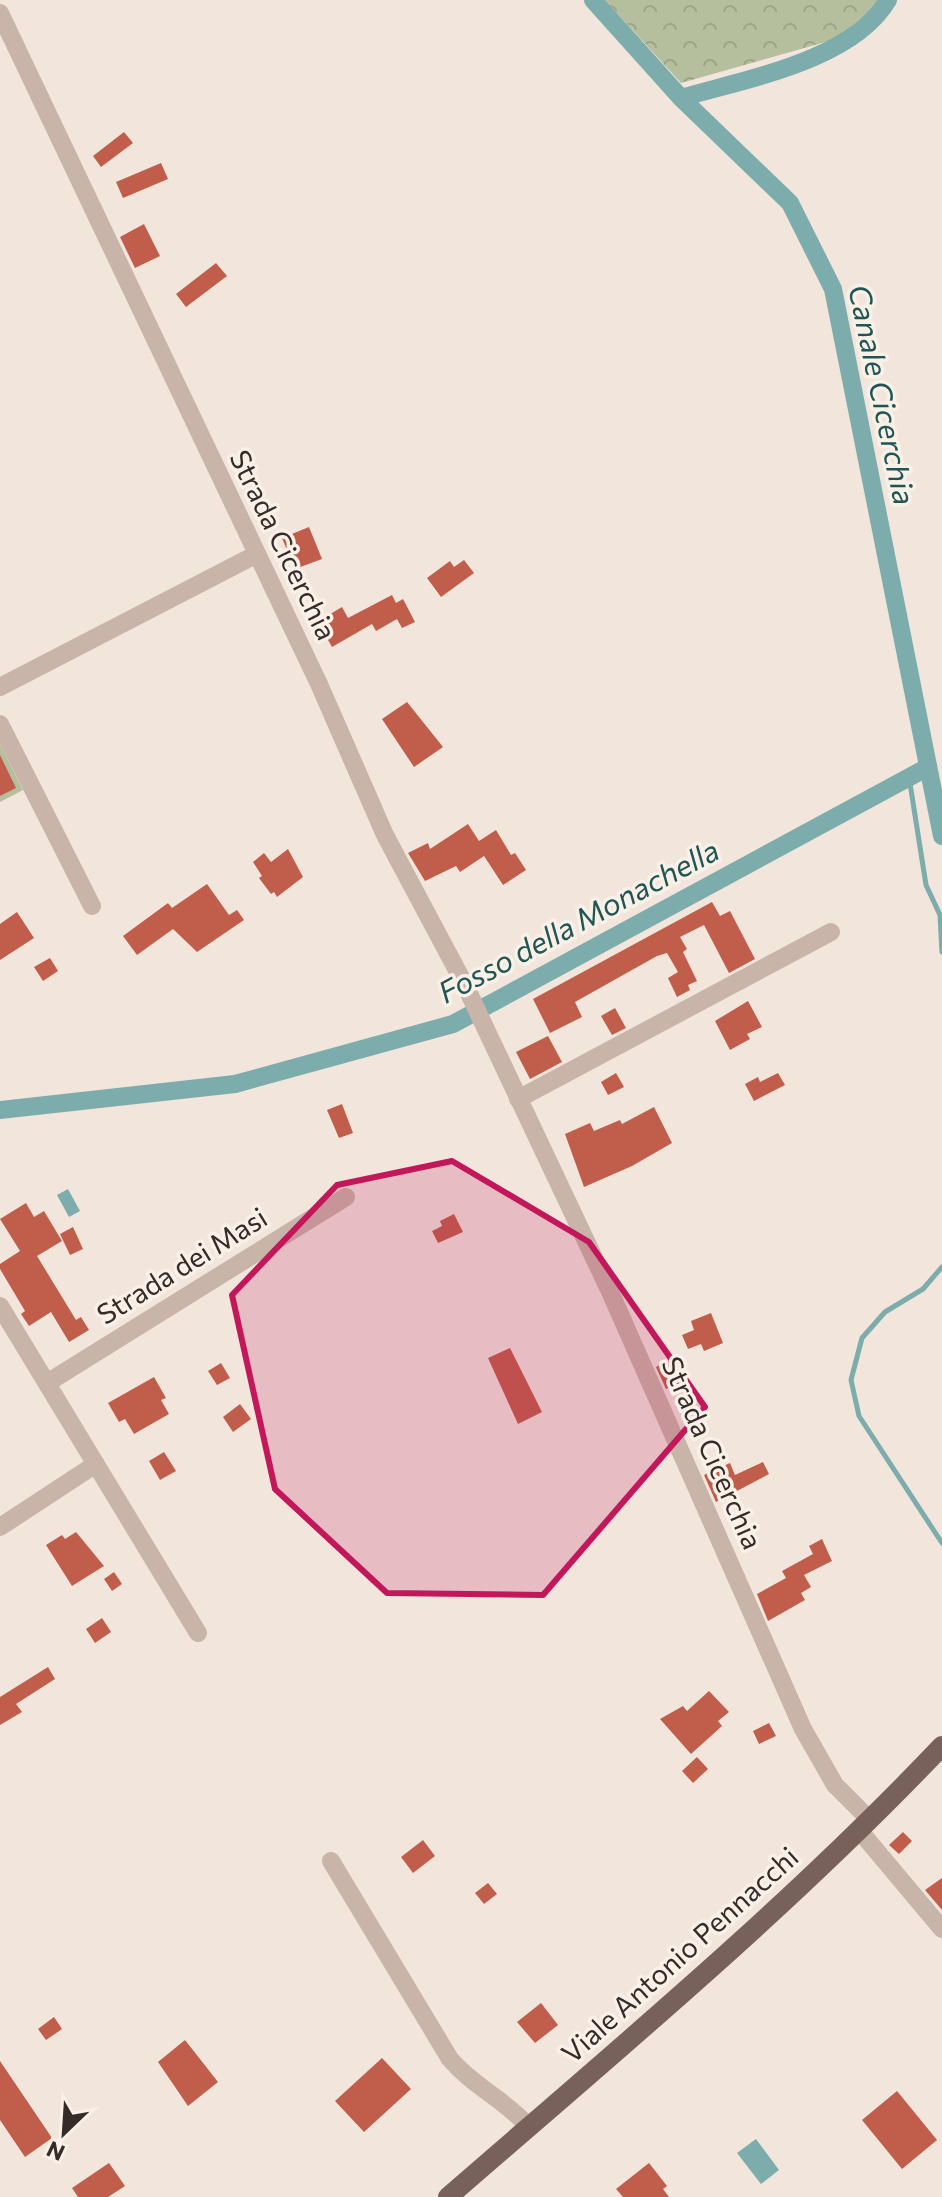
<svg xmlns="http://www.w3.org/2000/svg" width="942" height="2197" font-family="Commissioner,sans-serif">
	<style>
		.green { fill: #b6bf9d }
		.forest { fill: url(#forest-crowns) }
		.water { fill: #7cacab }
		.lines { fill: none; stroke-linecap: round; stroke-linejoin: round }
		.stream { stroke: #7cacab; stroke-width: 5 }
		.canal { stroke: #7cacab; stroke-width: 18 }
		.building { fill: #c05e4b }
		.minor { stroke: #c8b4a8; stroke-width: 18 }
		.major { stroke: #77615a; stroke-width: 20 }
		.marked { fill: #c2185b; fill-opacity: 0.2; stroke: #c2185b; stroke-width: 6; stroke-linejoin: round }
		.labels { text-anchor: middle; stroke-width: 7; stroke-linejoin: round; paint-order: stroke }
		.street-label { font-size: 28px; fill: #352b28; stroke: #f9f0e8 }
		.water-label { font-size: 30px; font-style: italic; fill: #205554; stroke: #f9f0e8 }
	</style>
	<defs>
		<pattern id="forest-crowns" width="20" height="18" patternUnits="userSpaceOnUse" patternTransform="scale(2)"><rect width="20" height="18" fill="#b6bf9d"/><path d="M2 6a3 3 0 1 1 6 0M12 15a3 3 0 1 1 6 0" fill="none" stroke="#9da487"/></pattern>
	</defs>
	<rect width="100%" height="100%" fill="#f1e5dc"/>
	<path class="green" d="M0,744l23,46 -23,12z"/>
	<path class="forest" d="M605,0h278l-47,39 -155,44z"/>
	<path class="water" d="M68,1189l12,22 -11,6 -12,-22z
		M756,2139l23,31 -18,14 -24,-31z"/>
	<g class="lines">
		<path class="stream" d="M909,777l17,108 14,30 2,37
			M942,1267l-19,22 -38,23 -23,26 -11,42 8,36 83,127"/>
		<path class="canal" d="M593,0l88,98 109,105 43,86 109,547
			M681,98c64,-19 171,-37 207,-98
			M0,1110l235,-26 218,-60 475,-257"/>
	</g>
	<path class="building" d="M124,132l9,11 -32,24 -8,-11z
		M161,163l7,16 -45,19 -7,-16z
		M144,224l16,32 -25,12 -15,-31z
		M216,263l11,13 -41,31 -10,-13z
		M309,527l13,32 -27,10 -13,-31z
		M464,560l10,13 -33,24 -14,-19 23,-17 4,6z
		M392,595l4,8 7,-4 12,23 -13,6 -5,-9 -21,12 -4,-7 -40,23 -12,-21 4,-2 -2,-5 20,-12 6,11z
		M407,702l36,45 -29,20 -32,-48z
		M0,755l16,33 -16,8z
		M468,824l11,17 17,-11 15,25 4,-2 11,17 -23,15 -19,-29 -24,16 -4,-6 -31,15 -17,-28 20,-10 2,6z
		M288,849l15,28 -26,20 -3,-5 -3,2 -12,-16 3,-2 -9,-14 11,-9 7,9z
		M207,884l22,31 8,-5 7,10 -47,32 -24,-23 -36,26 -14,-19 45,-33 4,5z
		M712,902l8,14 10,-5 25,48 -26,14 -25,-48 -24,12 7,12 -4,3 14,29 -9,4 2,5 -13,7 -9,-19 10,-6 -11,-19 -10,3 -82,46 7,15 -32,16 -17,-34z
		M17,912l17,26 -34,22v-36z
		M50,958l8,13 -15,10 -9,-14z
		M748,1001l14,26 -15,7 3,5 -20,11 -15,-29z
		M615,1008l11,20 -14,7 -11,-19z
		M548,1036l14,26 -32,17 -14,-27z
		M616,1073l8,14 -16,8 -7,-13z
		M778,1073l7,12 -31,16 -9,-17 13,-7 2,5z
		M342,1104l11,29 -14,5 -12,-28z
		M654,1107l18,36 -40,23 -48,21 -19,-53 25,-11 4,8 26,-11 2,4z
		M26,1203l8,14 10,-6 18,30 -25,15 39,64 5,-3 8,13 -20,12 -18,-30 -22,14 -8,-12 4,-3 -25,-42v-5l20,-13 -20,-32z
		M454,1214l9,18 -25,11 -6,-12 10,-5 -2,-5z
		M73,1227l10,22 -13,6 -10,-21z
		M711,1313l12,30 -19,8 -3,-7 -13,5 -6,-14 12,-5 -3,-9z
		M510,1348l32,64 -24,12 -30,-66z
		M675,1358l10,23 -19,8 -10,-22z
		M221,1363l9,15 -13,7 -9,-14z
		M154,1377l12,21 -5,2 8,14 -35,20 -9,-15 -6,3 -11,-19z
		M240,1404l11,15 -18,13 -10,-15z
		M164,1452l12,19 -16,9 -11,-19z
		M763,1462l6,12 -53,28 -12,-27 26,-12 5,12z
		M76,1532l28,34 -32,20 -26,-41 16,-10 3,4z
		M822,1539l10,22 -28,14 7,12 -10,6 4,7 -37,21 -11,-27 29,-16 -4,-7 31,-17 -4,-8z
		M114,1572l8,12 -10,7 -8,-12z
		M102,1618l9,14 -16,11 -9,-14z
		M48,1667l7,12 -39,25 6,8 -22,13v-28z
		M709,1691l20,21 -11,9 4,5 -31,28 -31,-35 23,-13 4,5z
		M769,1723l7,13 -17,8 -6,-13z
		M697,1757l11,12 -15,14 -11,-12z
		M903,1832l9,9 -13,13 -10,-9z
		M423,1840l12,16 -22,17 -12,-16z
		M942,1878v32l-17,-20z
		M488,1883l9,11 -13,10 -9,-11z
		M541,2003l17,22 -23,18 -18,-21z
		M54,2017l8,12 -16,11 -8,-11z
		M185,2040l33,42 -30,24 -30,-44z
		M382,2058l29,31 -47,43 -29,-31z
		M0,2061l52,77 -27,19 -25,-37z
		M897,2091l40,49 -35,29 -40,-49z
		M109,2163l16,23 -17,11h-30l-6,-9z
		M649,2163l18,23 -4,3 6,8h-46l-7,-8z"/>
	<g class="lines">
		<path class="minor" d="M0,13l319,671 66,151 81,152 146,309 191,433 32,56 35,35
			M0,687l257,-133
			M0,724l92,182
			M518,1099l313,-167
			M0,1306l198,327
			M47,1383l299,-186
			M0,1527l96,-63
			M859,1830l83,99
			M331,1861l119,198c23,27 55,41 79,68"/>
		<path class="major" d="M448,2197c168,-146 340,-289 494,-451"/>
	</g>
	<path class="marked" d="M452,1161l137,81 116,165 -162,188 -156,-2 -112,-104 -43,-194 105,-110z"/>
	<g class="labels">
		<g class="street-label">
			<text transform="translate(283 545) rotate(64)" y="10">Strada Cicerchia</text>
			<text transform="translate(182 1266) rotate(-32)" y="10">Strada dei Masi</text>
			<text transform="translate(712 1453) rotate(66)" y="10">Strada Cicerchia</text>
			<text transform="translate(680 1955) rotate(-42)" y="10">Viale Antonio Pennacchi</text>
		</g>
		<g class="water-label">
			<text transform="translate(881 395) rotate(78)" y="10">Canale Cicerchia</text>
			<text transform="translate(579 922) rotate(-28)" y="10">Fosso della Monachella</text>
		</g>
	</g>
	<g transform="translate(64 2133) rotate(205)" stroke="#f9f0e8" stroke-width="6" paint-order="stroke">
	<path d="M0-6L14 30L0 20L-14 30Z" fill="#352b28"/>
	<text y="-12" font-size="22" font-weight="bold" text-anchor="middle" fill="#352b28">N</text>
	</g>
</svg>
